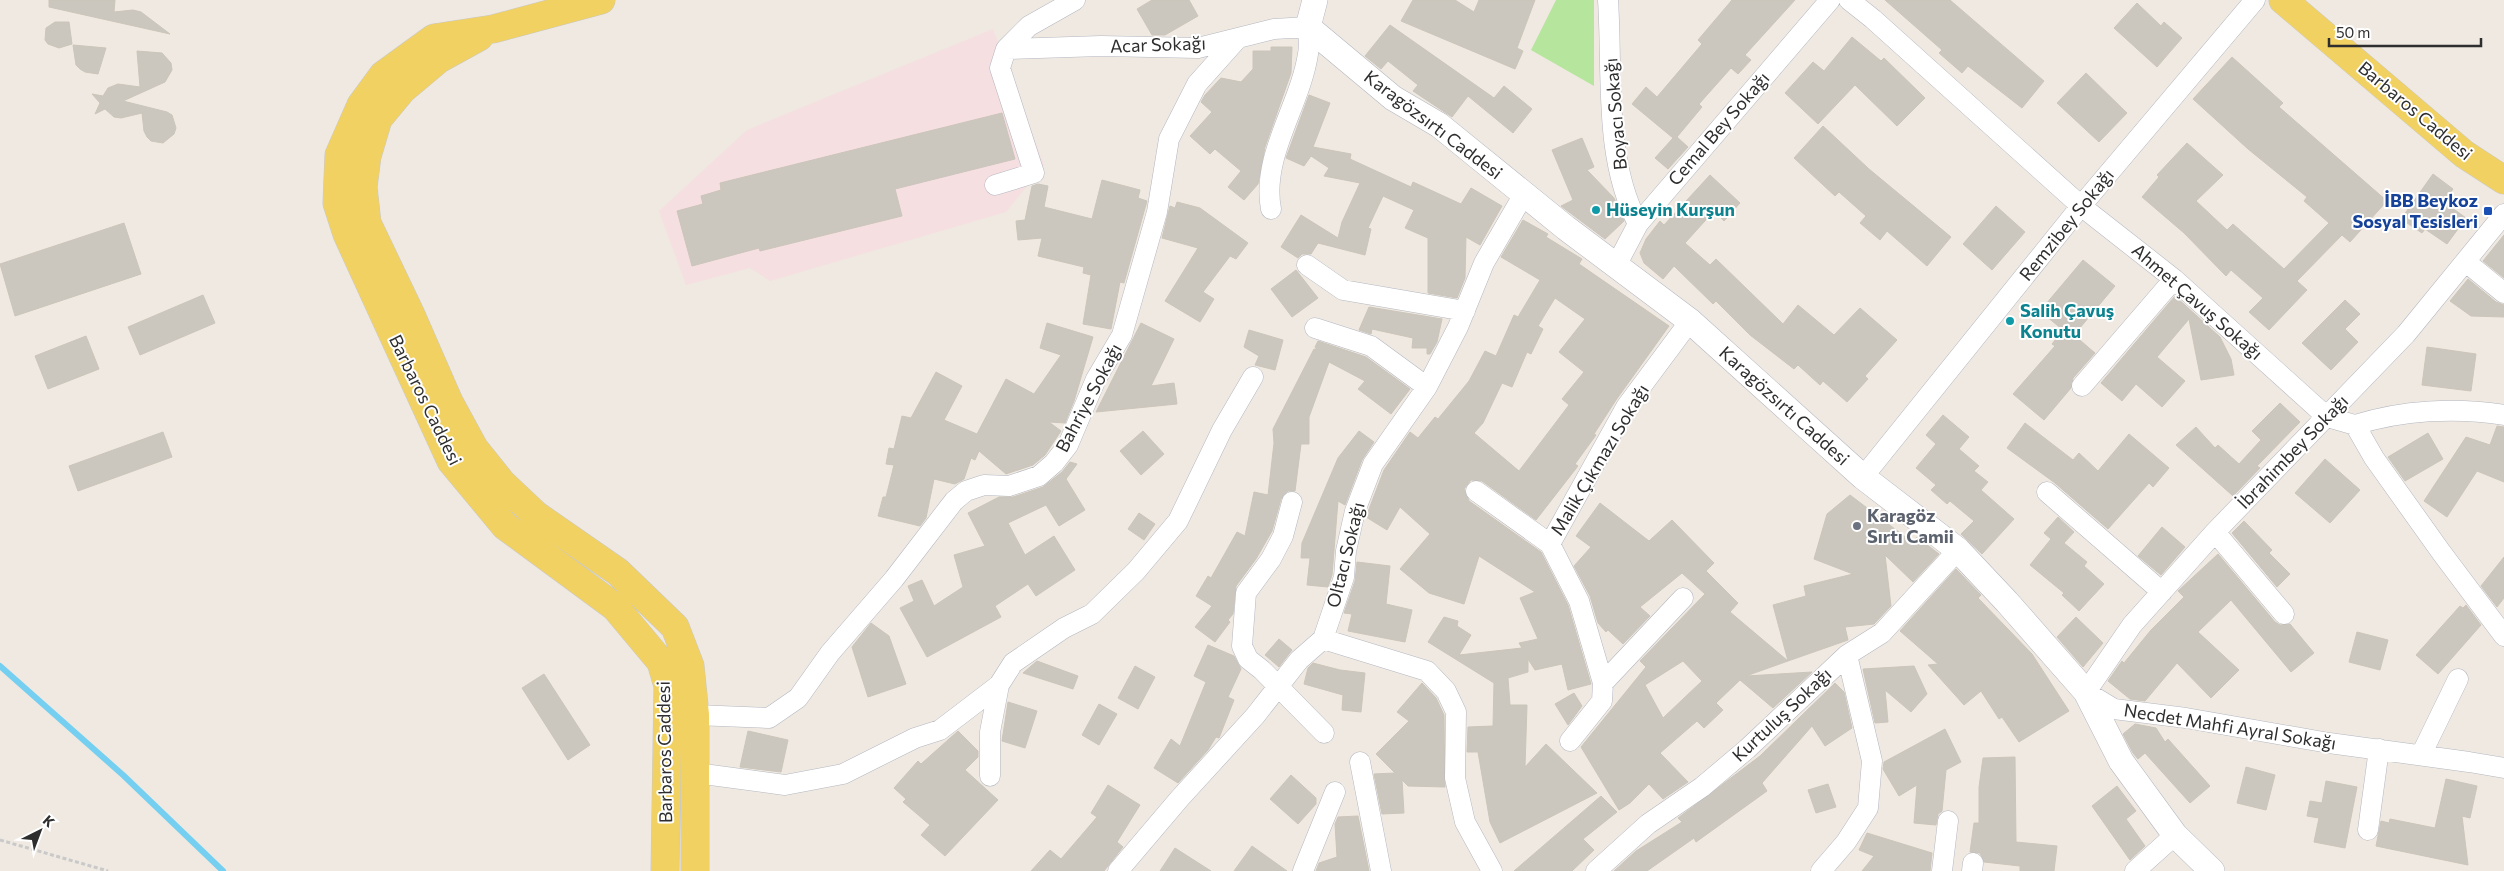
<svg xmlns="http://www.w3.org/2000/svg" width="2504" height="871" font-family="Commissioner,sans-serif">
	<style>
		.medical { fill: #f5dfe0 }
		.green { fill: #b6e59e }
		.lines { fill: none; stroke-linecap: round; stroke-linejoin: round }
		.stream { stroke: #75cff0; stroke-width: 6 }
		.building { fill: #cbc7bf; stroke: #cbc5ba; fill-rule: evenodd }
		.minor-casing { stroke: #b4b7c1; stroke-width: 21 }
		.tertiary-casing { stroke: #b4b7c1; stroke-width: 26 }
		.primary-casing { stroke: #c9c9c9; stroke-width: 29 }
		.path { stroke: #c9c9c9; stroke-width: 3; stroke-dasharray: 4 2.5; stroke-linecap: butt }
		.minor { stroke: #fff; stroke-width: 20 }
		.tertiary { stroke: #fff; stroke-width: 25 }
		.primary { stroke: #f2d163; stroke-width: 28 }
		.culture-dot { fill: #0f9aa8; stroke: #fff; stroke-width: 2 }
		.transit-dot { fill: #1a4fb4; stroke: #fff; stroke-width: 2 }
		.worship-dot { fill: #6b7280; stroke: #fff; stroke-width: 2 }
		.labels { text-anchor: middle; stroke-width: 4; stroke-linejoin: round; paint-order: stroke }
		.street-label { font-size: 18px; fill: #2e2e2e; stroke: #fff }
		.transit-label { font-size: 18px; font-weight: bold; fill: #164399; stroke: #fff; text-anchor: end }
		.culture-label { font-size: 18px; font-weight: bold; fill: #0d838f; stroke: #fff; text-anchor: start }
		.worship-label { font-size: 18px; font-weight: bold; fill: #5b616d; stroke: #fff; text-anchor: start }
	</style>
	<rect width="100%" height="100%" fill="#efe9e1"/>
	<path class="medical" d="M993,29l51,136 -38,47 -236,69 -20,-13 -64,17 -27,-74 88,-81z"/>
	<path class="green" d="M1556,0h38v86l-63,-36z"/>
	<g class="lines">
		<path class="stream" d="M0,666l123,109 100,96"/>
	</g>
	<path class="building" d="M49,0h66l-1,12 19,-2 8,2 29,22 -121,-27z
		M1152,0h37l9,16 -33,19h-13l-15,-26z
		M1413,0h42l19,12 5,-12h56l-18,48 6,3 -8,18 -114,-48z
		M1732,0h63l-50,55 6,5 -13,14 -7,-6 -32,36 3,3 -25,30 11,10 -20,22 -13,-11 18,-20 -41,-34 14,-17 11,10 45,-53 -4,-4z
		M1885,0h65l94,81 -22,27 -54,-42 -6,7 -23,-20 3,-3z
		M2137,3l24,23 3,-4 18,16 -25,29 -43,-39z
		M55,22h14l3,22 -13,4 -11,-4 -3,-4 1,-12z
		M1390,25l104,73 10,-12 28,23 -19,24 -45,-37 -16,21 -39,-26 5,-6 -30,-24 -7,8 -16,-13z
		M1852,37l29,24 3,-3 41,40 -28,28 -42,-41 -37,39 -33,-31 28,-31 11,9z
		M73,45l33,3 -8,26 -13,-2 -5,-3 -4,-4z
		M1271,47h21l-1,26 -26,74 -7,37 -14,16 -16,-13 13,-16 -26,-22 -5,5 -20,-18 22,-24 -11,-10 4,-7 16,-17 20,4 12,-13v-18h18z
		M137,51l25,2 9,10 1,7 -7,12 -42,19 44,11 5,3 4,13 -2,6 -11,9 -12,-2 -4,-4 -3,-6 -2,-18 -21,5 -7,-1 -9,-8 -10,5 5,-11 -8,-9 11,2 5,-8 10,-4 22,3z
		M2232,57l51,46 -4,4 108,94 -37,41 -8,-7 -45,46 10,9 -38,40 -20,-18 14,-14 -32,-28 -5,6 -42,-43 -42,-36 17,-20 -2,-2 30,-32 36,32 -27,26 31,29 6,-6 51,45 45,-46 -25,-22 3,-4 -59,-48 -55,-50z
		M2086,73l41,40 -28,29 -42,-39z
		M1309,95l21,8 -17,44 38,7 -1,5 61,28 2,-5 48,22 10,-16 31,18 -22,39 -14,-8 -1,41 -8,20 -29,-5v-55l-23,-10 9,-18 -31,-14 -15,32 3,1 -6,26 -47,-12 -7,11h-9l-4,4 -17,-11 20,-32 37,23 4,-16 18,-39 -36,-7 5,-8 -18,-12 -7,10 -18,-8z
		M1002,113l13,46 -120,30 7,27 -142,35 -1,-3 -67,18 -15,-55 26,-7 -2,-8 20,-6 -1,-7z
		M1823,126l46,43 82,68 -24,29 -40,-35 -7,9 -20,-17 6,-7 -27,-24 -4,4 -41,-38z
		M1582,138l12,29 -7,3 27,28 10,23 -19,18 -44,-33 12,-6 -21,-50z
		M2433,174l20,15 -9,13 22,16 -19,26 -22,-15 -3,4 -21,-14z
		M1710,175l30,28 -16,18 -10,-10 -29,32 25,22 6,-6 67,65 15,-19 36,30 26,-27 37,32 -32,36 3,3 -21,23 -24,-21 -3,4 -22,-20 -4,4 -44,-34 -34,-34 -3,3 -39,-38 -11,13 -19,-16 -4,-10 6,-14 14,-18 4,4z
		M1102,180l38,10 -2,8 9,3 -23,82 -4,-1 -9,47 -28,-5 8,-49 -8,-2 1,-6 -46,-11 4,-18 -24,2 -2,-19 9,-1 7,-34 6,-2 10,2 -4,21 48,12z
		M1177,202l23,6 48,35 -12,16 -6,-3 -27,36 11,7 -14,23 -35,-21 33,-53 -36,-10 8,-32 5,2z
		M1996,206l29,26 -33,38 -29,-26z
		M1523,220l25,14 -2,3 36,22 -3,5 90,62 -53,74 -22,34 2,1 -21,29 3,2 -42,54 -54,-39 -11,-1 -7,9 5,12 72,51 27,53 23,79 -23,6 -6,-26 -27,6 -7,-11v13l-20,6 2,27h17l-2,62 21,-23 51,49 -97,50 -10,-21 -12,-70h-11l1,-25 25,-1 1,-43 -66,-41 16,-25 14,4 -1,5 14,9 -12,20 63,-7 -3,-5 19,-4 -18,-41 15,-6 -56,-36 -15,48 -35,-11 -29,-24 30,-35 -30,-27 -13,23 -21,-13 18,-47 26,-38 8,6 17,-21 3,2 31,-38 16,-30 11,5 18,-41 4,2 22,-37 -39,-23zM1555,298l30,21 -26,33 25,20 -22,27 7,6 -50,66 -45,-38 9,-10 19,-40 10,4 15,-35 4,2 12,-25 -5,-3z
		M124,223l17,51 -126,42 -15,-52z
		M2504,235v43l-21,-17z
		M2083,260l32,26 -41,49 21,18 -22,25 -2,10 -27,32 -31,-26 42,-48 -3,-2 11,-14 -23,-19z
		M1296,270l22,28 -26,19 -21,-28z
		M2468,279l28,23 8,3v12l-33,-1 -21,-15z
		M203,295l12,28 -75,32 -12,-28z
		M2175,296l45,41 11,22 3,16 -33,5 -12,-61 -32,38 28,24 -23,26 -26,-23 -14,17 -21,-18z
		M2345,300l15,14 -15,15 13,13 -27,28 -29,-27z
		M1369,307l73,12 -5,23 -7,12h-3v-6h-15l1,-10 -41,-9 -1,5 -12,-4z
		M1047,323l46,14 -19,64 -9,22 -16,-1 12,9 -16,24 -12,10 -27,9 -27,-23 -4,9 -4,-2 -7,21 -9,5 -21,-5 -8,39 -6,8 -42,-10 5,-19h3l8,-32 -8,-1 3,-16 5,1 8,-33 9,2 25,-46 26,14 -18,34 33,14 29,-55 28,15 27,-39 -21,-7z
		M1141,323l33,16 -23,47 23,-3 3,21 -81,8z
		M1249,330l34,10 -8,30 -20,-5 4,-9 -15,-9z
		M86,336l13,33 -51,20 -13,-33z
		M1318,341l48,16 44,32 -19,25 -33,-25 7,-8 -36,-19 -20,55v27h-8l-6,47h-7l-7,8 -9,32 -16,28 -20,27 -3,28 -5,6 2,2 -15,20 -20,-15 17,-21 -16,-10 12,-20 3,2 26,-46 8,4 9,-44 14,3 6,-52 -1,-14 41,-80 3,1 -2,-3z
		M2427,347l49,7 -5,37 -49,-6z
		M2280,403l20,19 -43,44 3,2 -27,28 -57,-51 20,-18 19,21 3,-3 21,19 22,-24 -9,-9z
		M1943,415l26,22 -10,12 20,17 -5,5 14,11 -7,8 33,29 -32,35 -21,-20 13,-13 -24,-20 -3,3 -16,-14 5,-5 -20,-17 20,-24 -10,-9z
		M2025,423l48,37 6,-7 19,18 31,-37 40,34 -16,19 -4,-4 -41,46 -53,-46 -48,-35z
		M2497,426l7,1v55l-27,-11 -30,46 -23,-16 42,-64 24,8z
		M1143,431l21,23 -23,21 -21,-24z
		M1359,431l15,11 -12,18 -17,45 -7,-4 -6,74 -4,12 -21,-2 3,-27h-9l1,-15 36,-85z
		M163,432l9,25 -94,34 -9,-25z
		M2428,433l15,26 -38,22 -17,-24z
		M2325,459l35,31 -30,33 -35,-30z
		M1070,462l7,2 -11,15 19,31 -26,16 -13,-21 -38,18 17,32 29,-19 21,34 -39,26 -8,-12 -33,22 6,11 -74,40 -27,-49 14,-7 -6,-15 14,-6 12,26 29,-19 -9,-32 31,-9 -17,-33 31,-16h14l30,-10 19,-15z
		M1850,495l62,47 5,-5 22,17 -26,28 -28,-27 6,51 -17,18 -29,3 3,13 -60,21 -15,-56 33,-9 -2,-10 49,-12 -39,-15 13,-45z
		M1600,503l49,38 23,-21 42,43 -8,8 32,32 -8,9 58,49 -42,15 66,-4 -39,36 -33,-28 -24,23 7,7 -19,18 -7,-7 -37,32 28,29 -25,17 -14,-15 -19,19 -11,7 -38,-63 65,-80 -6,-6 65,-67 -23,-21 -42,34 10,9 -27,28 -15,-14 -2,2 -8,-9 -8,-27 -16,-30 17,-19 -15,-11zM1683,661l19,20 -39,37 -18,-33z
		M1139,513l16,11 -11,16 -16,-11z
		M2058,517l16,15 -10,11 23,19 -3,4 20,18 -25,27 -17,-16 2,-2 -34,-28 21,-26 -7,-6z
		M2244,521l28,29 -3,3 21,21 -13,13 -45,-54z
		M2162,527l23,20 -24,28 -23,-19z
		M2218,554l57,68 5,3 10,-1 24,29 -23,19 -60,-72 -33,32 41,38 -28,28 -34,-35 -32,38 -15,-2 -22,-18 14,-20 2,2 27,-33 33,-33 -6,-6z
		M2504,557v41l-7,9 -16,-21z
		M1357,562l33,4 -4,38 26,6 -7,32 -57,-11 4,-17 -8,-1 11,-32z
		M1956,569l25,26 -3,3 54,56 37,57 -50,31 -17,-25 -3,2 -18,-28 -17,14 -36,-40 10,-1 -38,-33z
		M2466,605l15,20 -43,49 -22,-19 44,-49 3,2z
		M2076,617l27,26 -20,24 -26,-30z
		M871,623l18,13 17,48 -38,13 -16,-50z
		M2357,632l31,8 -8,30 -31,-8z
		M1279,639l13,11 -13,17 -14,-12z
		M1208,645l26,11 7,13 -13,28 6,3 -15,38 -3,-1 -8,13 -30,33 -24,-15 17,-29 9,7 26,-64 -12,-6z
		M1037,661l41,15 -5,13 -50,-16z
		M1313,663l27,7 25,3 -4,39 -19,-2 1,-15 -39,-11 4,-16z
		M1135,666l20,11 -17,32 -20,-11z
		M1914,666l13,28 -16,18 -26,-22 3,32 -13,1 -12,-54z
		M544,674l46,71 -22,15 -46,-72z
		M1422,683l14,15 8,17 1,72 -37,-1 -6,-6 2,33 -22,1 -8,-40 21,-1 -19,-19 33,-33 -12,-9z
		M1835,683l9,9 8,36 -27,18 -13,-20 -50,57 5,8 -71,51 -2,-4 -47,33h-33l22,-20 46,-29 -4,-4 82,-62z
		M1574,693l8,13 -14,19 -13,-21z
		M1008,702l29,9 -12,37 -23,-7z
		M1099,704l18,10 -18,31 -17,-10z
		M2135,724l21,4 9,14 3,-3 42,47 -20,17 -45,-50 -7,6 -5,-6 -10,-19z
		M1945,729l16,33 -15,8 -4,41 -4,3 -2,11 -22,-2 3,-38 -18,11 -16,-27 1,-7z
		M748,731l40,9 -7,32 -41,-5z
		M958,731l20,20v6l-13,13 33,30 -53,56 -24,-21 9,-10 -27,-23 3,-3 -12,-11 24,-27 3,3z
		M2015,757l1,85 41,4 -3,25h-34v-5l-36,-4 -4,-9 -10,-1 4,-29h5v-36l4,-29z
		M2246,767l29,8 -9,35 -29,-7z
		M1291,775l25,23v6l-18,20 -28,-25z
		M2446,779l31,7 -7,32 -8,-2 6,49 -92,-19 5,-25 8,2 1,-4 45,9z
		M2326,781l31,6 -12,61 -31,-6 5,-24 -12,-2 3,-15 12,2z
		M1828,784l8,23 -20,6 -8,-23z
		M1108,785l32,20 -23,37 6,5 -19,24h-73l19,-21 11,9 36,-42 -6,-4z
		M2117,786l19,25 -10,8 19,27 -15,14 -38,-54z
		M1601,796l16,16 -34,27 11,11 -22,21h-58z
		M1358,816l11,55h-53l3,-8 18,-6 -2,-33 3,-7z
		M1867,833l65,20 -2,18h-68l12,-15 -15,-6z
		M1252,846l35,25h-53z
		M1175,848l36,23h-51z"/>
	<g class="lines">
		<g class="minor-casing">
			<path id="minor" d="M1608,0c5,75 -5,156 30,224
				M1849,0l24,19 208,187 93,73 153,138 28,8 19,33 67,94 63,84
				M1006,49l95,-3 97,2 76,-19 34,-2c0,9 2,18 0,27 -8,52 -47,102 -37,155
				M995,185l39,-12 -34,-105 6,-19 23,-23 46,-26
				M2504,214l-98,120 -191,198 -83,93 -46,67 28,17 72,9 143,25 140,19 35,6
				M2466,262l38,31
				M1617,264l21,-40 192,-224
				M1307,265l36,25 122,21
				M1315,328l56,18 56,41
				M2082,386l92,-107
				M2355,425c47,-15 101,-18 149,-10
				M1863,477l218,-271 174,-206
				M1476,491l74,53
				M2047,492l115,100
				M1292,502l-9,34 -12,23 -25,34 -4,53 6,13 14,11 62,63
				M2215,532l69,82
				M1323,639l104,32 19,20 10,21 -1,66 10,44 27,49
				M1603,683l80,-85
				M695,715l74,3 29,-20 32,-45 64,-74 60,-78 12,-10 18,-6 25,1 30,-10 15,-13 14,-18 28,-66 26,-44 35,-123 12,-73 28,-55 41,-46
				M1570,741l32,-40 1,-18 -24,-82 -29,-57 76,-137 64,-86
				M2421,755l37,-76
				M1360,762l21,109
				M696,773l89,12 58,-11 72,-36 25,-8 59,-45 14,-22 51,-35 28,-14 44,-43 42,-50 44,-91 31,-53
				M990,776v-44l9,-47
				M2368,830l11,-81
				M1118,871l62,-73 75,-82 44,-56 24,-21 21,-62 2,-26 9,-40 18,-47 54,-77 31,-60 26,-64 40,-69
				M1303,871l32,-79
				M1596,871l52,-47 54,-37 45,-38 100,-94 35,-22 76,-83
				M1821,871l25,-29 22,-34 4,-47 -25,-106
				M1942,871l6,-50
				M1972,871l1,-8
				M2135,871l40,-36"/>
		</g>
		<g class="tertiary-casing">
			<path id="tertiary" d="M1315,0l-7,27 85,71 46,27 127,103 124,93 173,156 95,73 49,52 79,90 35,69 54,74 37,36"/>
		</g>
		<g class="primary-casing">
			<path id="primary" d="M601,0l-108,29 -59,9 -51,37 -22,30 -22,50 -2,48 10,31 104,227 54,65 110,81 46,55 7,24 -3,185
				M2283,0l181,154 40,26
				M479,37l-40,22 -37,31 -24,29 -11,37 -4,31 4,36 44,92 38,87 25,46 28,35 34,32 82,57 57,55 15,39 5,49v156"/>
		</g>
		<path class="path" d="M0,840l108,31"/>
		<use href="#minor" class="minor"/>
		<use href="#tertiary" class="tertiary"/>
		<use href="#primary" class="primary"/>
	</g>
	<g class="culture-dot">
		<circle cx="1596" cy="210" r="5"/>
		<circle cx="2010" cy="321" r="5"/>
	</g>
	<rect class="transit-dot" x="2483" y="206" width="10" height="10" rx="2.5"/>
	<circle class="worship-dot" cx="1857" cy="526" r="5"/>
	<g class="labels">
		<g class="street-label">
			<text transform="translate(1158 45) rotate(-2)" y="6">Acar Sokağı</text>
			<text transform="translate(2415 111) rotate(40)" y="6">Barbaros Caddesi</text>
			<text transform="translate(1616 114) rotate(-95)" y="6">Boyacı Sokağı</text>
			<text transform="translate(1433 125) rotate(37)" y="6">Karagözsırtı Caddesi</text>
			<text transform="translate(1719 129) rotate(-49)" y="6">Cemal Bey Sokağı</text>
			<text transform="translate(2067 225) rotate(-51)" y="6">Remzibey Sokağı</text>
			<text transform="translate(2197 302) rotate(41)" y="6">Ahmet Çavuş Sokağı</text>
			<text transform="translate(1089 398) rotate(-62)" y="6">Bahriye Sokağı</text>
			<text transform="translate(425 400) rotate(64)" y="6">Barbaros Caddesi</text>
			<text transform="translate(1784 406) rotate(42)" y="6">Karagözsırtı Caddesi</text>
			<text transform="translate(2293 452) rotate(-46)" y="6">İbrahimbey Sokağı</text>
			<text transform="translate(1600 460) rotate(-59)" y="6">Malik Çıkmazı Sokağı</text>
			<text transform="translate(1346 555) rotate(-76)" y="6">Oltacı Sokağı</text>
			<text transform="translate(1782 715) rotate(-43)" y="6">Kurtuluş Sokağı</text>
			<text transform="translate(2230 727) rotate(9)" y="6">Necdet Mahfi Ayral Sokağı</text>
			<text transform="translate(665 752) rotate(-91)" y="6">Barbaros Caddesi</text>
		</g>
		<g class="transit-label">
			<text x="2478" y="207">İBB Beykoz<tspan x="2478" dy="21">Sosyal Tesisleri</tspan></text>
		</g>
		<g class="culture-label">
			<text x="1606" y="216">Hüseyin Kurşun</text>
			<text x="2020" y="317">Salih Çavuş<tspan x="2020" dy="21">Konutu</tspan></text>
		</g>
		<g class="worship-label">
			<text x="1867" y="522">Karagöz<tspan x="1867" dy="21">Sırtı Camii</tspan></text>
		</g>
	</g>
	<g transform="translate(40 831) rotate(42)" stroke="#ffffff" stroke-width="4" paint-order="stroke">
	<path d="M0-4L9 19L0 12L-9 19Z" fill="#2e2e2e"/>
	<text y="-8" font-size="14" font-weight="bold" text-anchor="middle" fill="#2e2e2e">K</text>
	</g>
	<path d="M2329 38v8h152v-8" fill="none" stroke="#2e2e2e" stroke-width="2.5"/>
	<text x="2336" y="38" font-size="15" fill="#2e2e2e" stroke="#ffffff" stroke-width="4" paint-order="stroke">50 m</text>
</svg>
